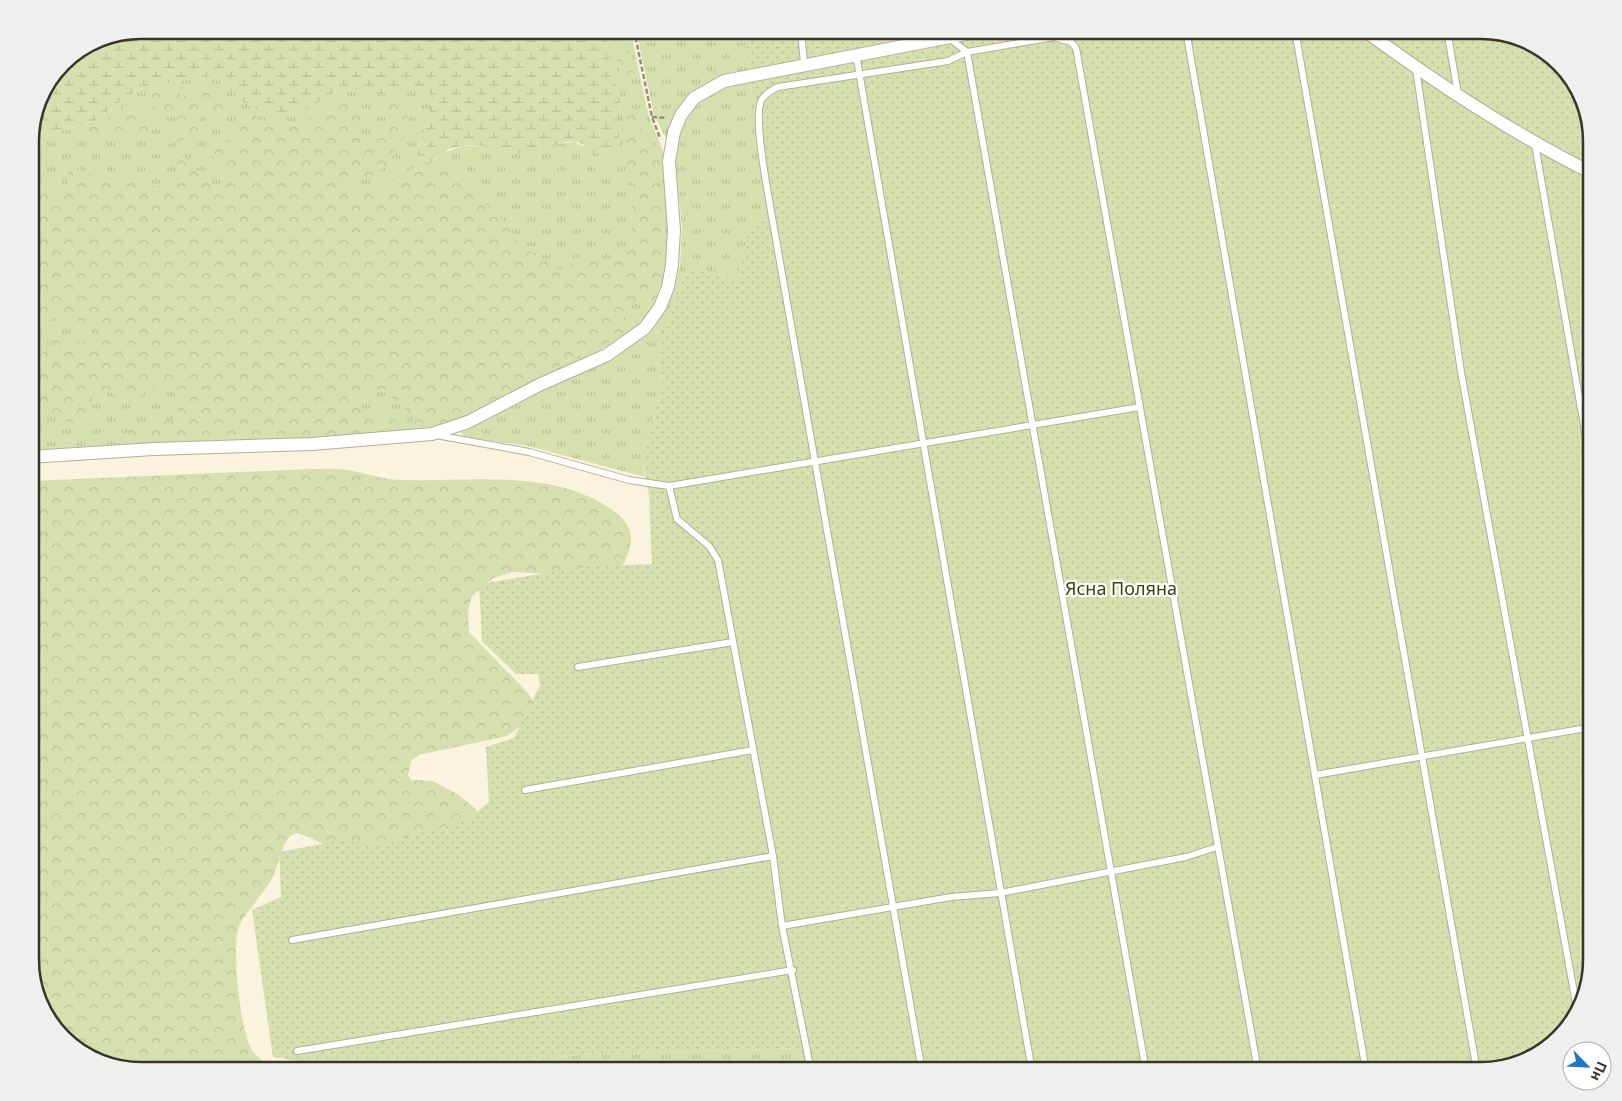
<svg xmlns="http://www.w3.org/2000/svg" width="1622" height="1101" font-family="'Noto Sans',sans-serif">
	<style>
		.grass { fill: url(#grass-tufts) }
		.forest { fill: url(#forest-crowns) }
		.wetland { fill: url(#wetland-marsh) }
		.garden { fill: url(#garden-dots) }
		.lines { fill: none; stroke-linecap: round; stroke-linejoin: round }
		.lane-casing { stroke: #b6ad99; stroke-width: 8 }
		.street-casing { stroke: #b6ad99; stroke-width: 14 }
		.path { stroke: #958e80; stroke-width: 2.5; stroke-dasharray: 5 2.5; stroke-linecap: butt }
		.lane { stroke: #fff; stroke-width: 6 }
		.street { stroke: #fff; stroke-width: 12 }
		.labels { text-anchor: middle; stroke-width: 4.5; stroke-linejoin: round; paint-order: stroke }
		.park-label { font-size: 18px; fill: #3c430a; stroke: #fff }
		.rim { fill: none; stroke: #39352d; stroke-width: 2.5 }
	</style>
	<defs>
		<pattern id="grass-tufts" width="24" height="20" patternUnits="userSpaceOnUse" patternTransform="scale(1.25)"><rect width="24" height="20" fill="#d6e0ae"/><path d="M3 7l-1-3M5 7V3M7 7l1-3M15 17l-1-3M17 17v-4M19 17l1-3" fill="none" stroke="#b8c196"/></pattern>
		<pattern id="forest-crowns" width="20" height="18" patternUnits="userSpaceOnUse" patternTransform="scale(1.25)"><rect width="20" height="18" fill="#d6e0ae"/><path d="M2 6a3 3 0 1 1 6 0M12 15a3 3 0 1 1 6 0" fill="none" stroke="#b8c196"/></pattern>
		<pattern id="wetland-marsh" width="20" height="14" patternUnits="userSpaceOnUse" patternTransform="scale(1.25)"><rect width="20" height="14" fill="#d6e0ae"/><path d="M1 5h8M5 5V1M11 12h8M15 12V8" fill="none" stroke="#b8c196"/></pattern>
		<pattern id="garden-dots" width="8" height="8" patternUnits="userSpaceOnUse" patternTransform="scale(1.25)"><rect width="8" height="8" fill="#d6e0ae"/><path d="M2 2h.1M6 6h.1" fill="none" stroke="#b8c196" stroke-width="1.8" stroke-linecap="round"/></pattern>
	</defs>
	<rect width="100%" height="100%" fill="#fcf3de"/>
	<path class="grass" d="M606,30h25c5,29 11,57 18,86 5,15 14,30 16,46 3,15 2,31 2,46 2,52 4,92 -39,128l-168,83c-59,22 -118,19 -180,20 -83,3 -167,4 -250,12v-312l13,-7 21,-2 31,-9 32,-25 17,-9 67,-11c17,6 26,26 47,32 16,5 41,5 56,-3 7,-4 15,-12 23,-14 15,-3 30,2 45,4 23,-11 25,-17 48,-1v20l-13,38 18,8 7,-7 21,-7 31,1 36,8 26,-11 18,-2 13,6 31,2 3,-50 -4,-15 -7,-13z
		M636,30h108l25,189 -20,7 -11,54 -51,-12 -29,85 5,33 -21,70 3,21 -117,-31 -60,-8 -8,-5 190,-101 15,-21 9,-22 6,-24 2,-37 -7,-72 -21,-41z
		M797,1048l7,23h-425l214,-17z"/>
	<path class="forest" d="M610,30h12c0,17 24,41 5,54l-7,-5 -1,-13 -8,-14z
		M203,80h6l4,3 4,14 15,2 2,4 -14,17 -5,-4 -2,-10 -8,1 -6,17 6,12 -3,5 -15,-1 -26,6 -2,-4 3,-4 17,-4 4,-5c-6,-14 -20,-17 -32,-23l1,-17 18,-2 11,8 10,1 8,-6z
		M345,96l20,14c2,14 -9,13 -17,22l7,6 7,1 22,-12 4,-7 -12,-11 4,-8c17,-3 29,11 33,27l-4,7 -11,8 -9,22 -16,10 -20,5 -3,9 3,3c27,9 41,-18 64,-26l7,3 13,-4h8l21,12 21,29 24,21 6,15 6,7 15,4 17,17 13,-3 13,-11c11,0 22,7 33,3 44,-15 -10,-124 15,-152 15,4 8,15 13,26 5,8 14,12 18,21 3,50 13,100 -4,148l-9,5c-12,-10 -20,-1 -24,12l6,6 -1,7c-20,14 -43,20 -65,32 -24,11 -121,70 -142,64 -7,-2 -8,-10 -12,-15 -9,-11 -26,-24 -41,-26 -13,6 -12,16 -3,26l25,4 7,5 1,7 -3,5 -106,3 -98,-1 -50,7 -8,-2 -4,-5v-4l6,-4 41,-10c7,-15 -1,-30 -17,-34l-27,17 -29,-11 -8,3c-7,10 -1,19 -5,30 -18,5 -38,-6 -53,-16 -9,-25 -2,-55 21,-70 14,0 29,14 37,-6l-9,-10h-10l-6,-4 -21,3 -19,27v-144l10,-13 12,-3 13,2 3,-3 -1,-11 3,-6c15,-1 23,8 36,13l20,-4 24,9 24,-3 5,-4 -4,-23 9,-1c8,11 21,31 36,32l8,-11 -20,-27 7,-12 5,-4 5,2 6,6h11l3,-8 -7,-5 -4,-13 3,-4 10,-2 26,16 11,-5 12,1 22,-6 13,-14z
		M129,104l21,13 4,10 -4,4c-24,0 -47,12 -71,5l-1,-4 3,-3 29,-12 10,-10z
		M310,469c12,0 25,-1 38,1 17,3 34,9 52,10 68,2 147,-12 208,27 26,17 29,32 14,60l-34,9 -75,-4 -20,6 -21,18 -4,15 1,21 59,61 5,9 -9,22 -17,12 -88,19 -8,6 -3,14 3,5 22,1 24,13 19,15v6l-76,43 -71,-11 -20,-10 -12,-4c-15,3 -18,30 -23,42 -8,17 -32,40 -36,54 -6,21 2,108 16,124 7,8 19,15 29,18h-142l-62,-19 -34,-37 -15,-48v-486z
		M711,1058l34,3 13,10h-278z"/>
	<path class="wetland" d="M141,30h465l4,42 7,13 4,15 -3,50 -5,6 -9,5c-12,-1 -14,-14 -24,-18 -21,-7 -36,13 -51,12 -27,-2 -61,-19 -87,-2 -5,3 -9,9 -14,12l-6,-2 -5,-11 13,-38v-20c-23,-16 -25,-10 -48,1 -14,-2 -30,-7 -45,-4 -7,2 -14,9 -20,12 -19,12 -39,12 -59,6 -21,-6 -30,-27 -47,-33l-67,11 -17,9 -32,25 -31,9 -21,2 -13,7c0,-40 31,-85 69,-101 12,-5 29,-5 42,-8z"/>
	<path class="garden" d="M744,30h737l62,19 37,43 12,49v819l-19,62 -37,34 -55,15h-677l-7,-23 -204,6 -214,17h-16l-90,-14 -21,-147 29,-13 -2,-45 69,-13 27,8 93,-28 21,-17 -3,-55 28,-9 26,-53 -2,-11h-22l-34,-33 -3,-57 104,-17 69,-3 -3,-68 -7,-40 21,-70 -5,-33 29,-85 51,12 11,-55 20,-6z"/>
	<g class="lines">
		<g class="lane-casing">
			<path id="lane" d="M801,30l3,34
				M949,30v8l18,14 179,1019
				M1186,30l180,1041
				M1295,30l182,1041
				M1447,30l11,64
				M856,54l176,1017
				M1416,69l45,303 116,637
				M1535,144l57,328
				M436,435l93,17 100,28 40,6
				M578,667l155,-25
				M1315,775l277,-48
				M525,790l228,-40
				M782,926l169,-29 49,-4 186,-36 31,-10
				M292,940l481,-84
				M297,1051l496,-81
				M811,1071l-29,-145 -9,-70 -55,-296 -9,-14 -32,-27 -8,-33 471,-79
				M922,1071l-154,-877c-3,-19 -15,-81 -6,-95 4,-6 10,-9 16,-12l170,-26 19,-9 87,-15 17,5 5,6c61,341 121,682 182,1023"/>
		</g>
		<g class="street-casing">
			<path id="street" d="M1364,30c72,53 148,103 228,143
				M30,457l123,-8 159,-5 120,-10 36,-12 71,-37 68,-30 38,-27 15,-21 8,-20 4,-22 2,-35 -5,-69 5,-29 7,-17 13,-17 30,-17 262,-51"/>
		</g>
		<path class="path" d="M634,30l18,87 8,21
			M652,117l15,1"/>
		<use href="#lane" class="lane"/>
		<use href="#street" class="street"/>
	</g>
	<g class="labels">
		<g class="park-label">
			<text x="1121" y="595">Ясна Поляна</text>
		</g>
	</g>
	<path d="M0 0H1622V1101H0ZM141 39H1481A102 102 0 0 1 1583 141V960A102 102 0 0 1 1481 1062H141A102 102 0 0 1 39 960V141A102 102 0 0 1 141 39Z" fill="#efefee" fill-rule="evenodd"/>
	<path class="rim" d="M141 39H1481A102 102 0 0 1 1583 141V960A102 102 0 0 1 1481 1062H141A102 102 0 0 1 39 960V141A102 102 0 0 1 141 39Z"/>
	<g transform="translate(1587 1066) rotate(114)"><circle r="24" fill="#ffffff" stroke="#b0aeab"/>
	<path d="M0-4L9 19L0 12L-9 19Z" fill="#1e77c5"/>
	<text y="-8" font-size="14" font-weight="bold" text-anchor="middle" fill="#39352d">Пн</text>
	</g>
</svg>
